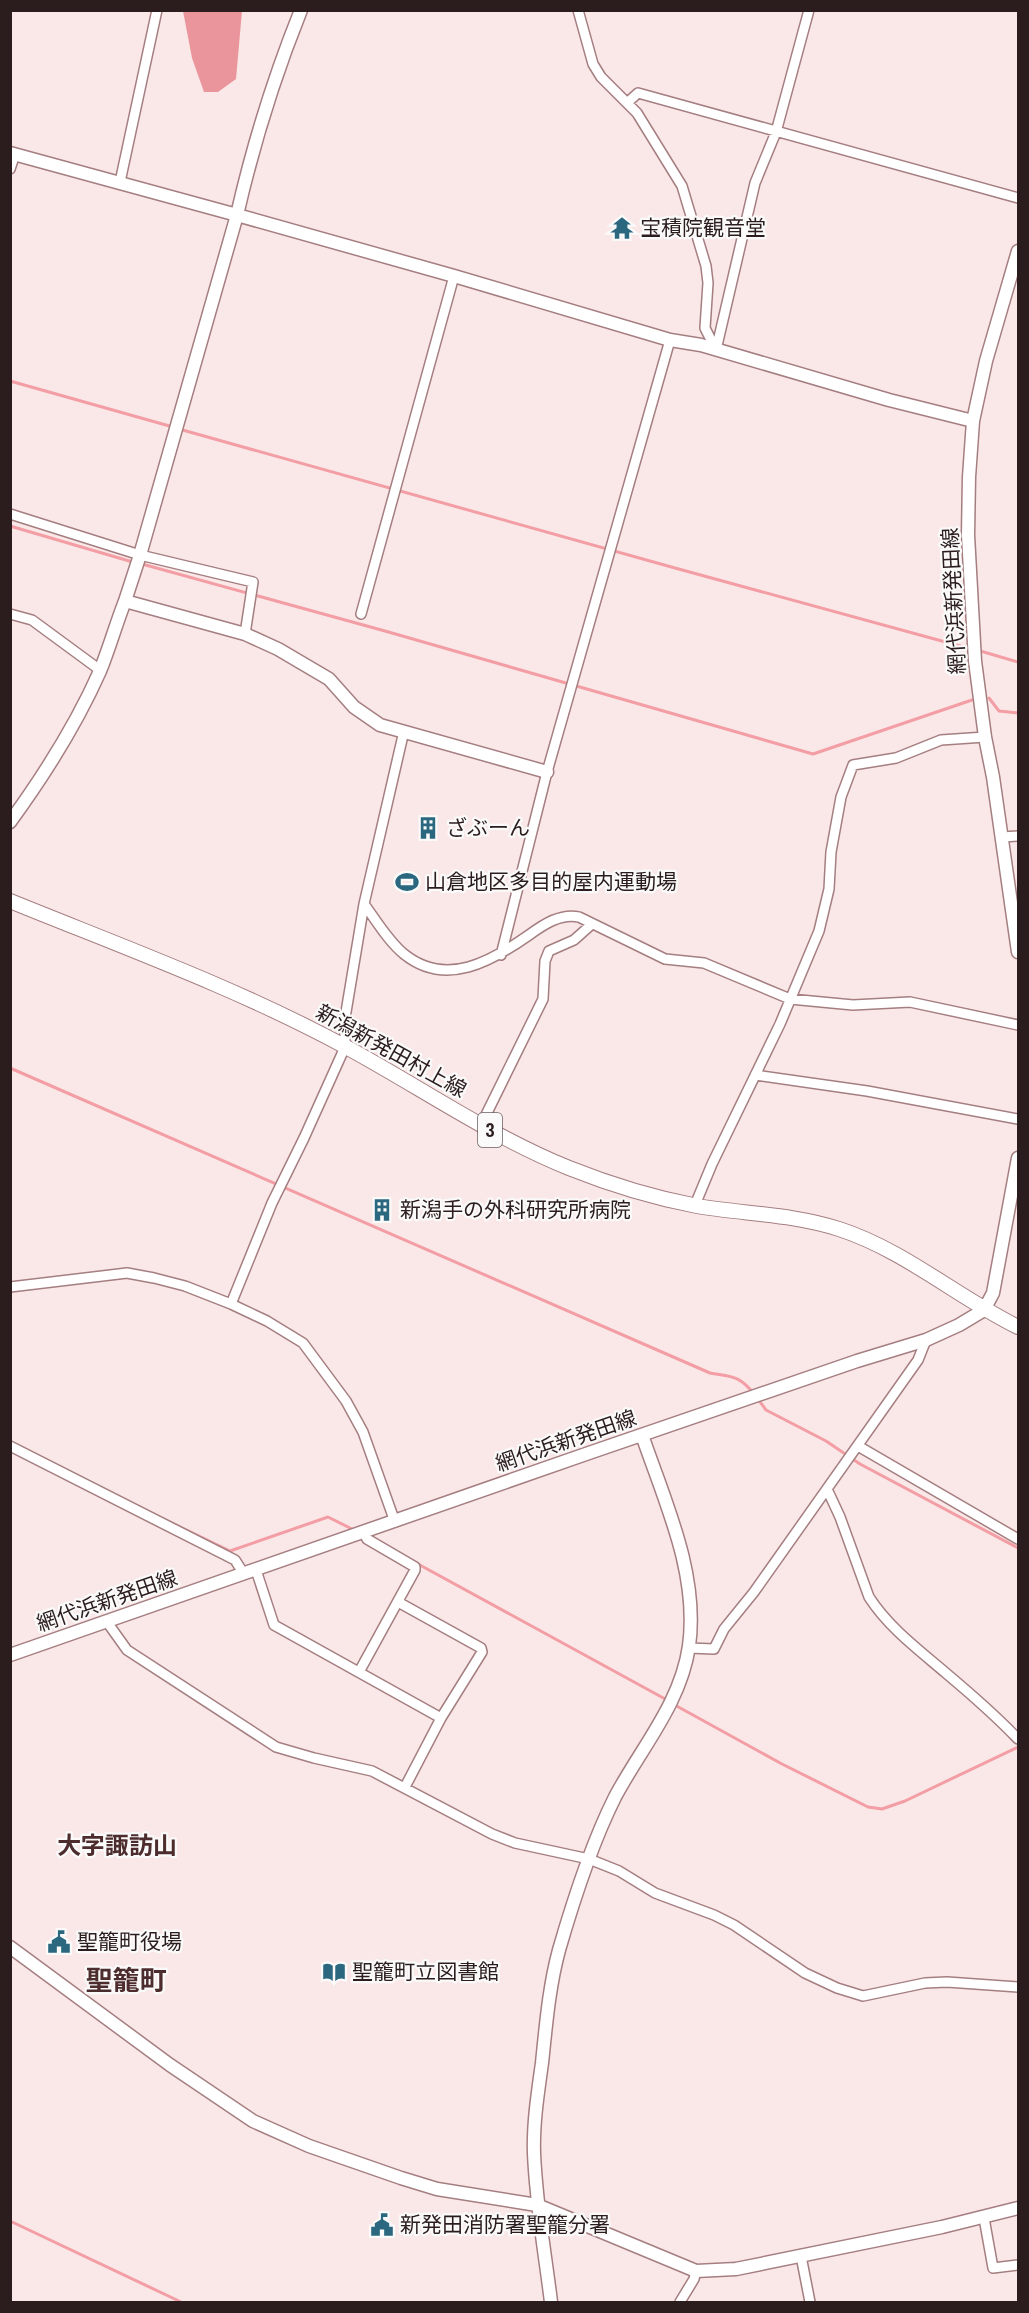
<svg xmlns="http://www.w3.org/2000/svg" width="1029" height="2313" font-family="'Archivo Narrow','Noto Sans JP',sans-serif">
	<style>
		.forest { fill: #ea959b }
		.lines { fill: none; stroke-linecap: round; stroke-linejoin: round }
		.stream { stroke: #f39da4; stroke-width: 3 }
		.street-casing { stroke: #a57e80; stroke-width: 12 }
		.secondary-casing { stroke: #a57e80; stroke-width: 15 }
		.primary-casing { stroke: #a57e80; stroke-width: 16 }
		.street { stroke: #fff; stroke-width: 9 }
		.secondary { stroke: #fff; stroke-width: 12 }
		.primary { stroke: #fff; stroke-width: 14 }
		.labels { text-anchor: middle; stroke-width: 4.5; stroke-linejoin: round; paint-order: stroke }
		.shield { fill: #fafafa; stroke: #695f5f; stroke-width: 1.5 }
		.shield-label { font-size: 20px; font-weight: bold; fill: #2b1c1d }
		.poi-label { font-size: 21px; fill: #2b1c1d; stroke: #fafafa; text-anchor: start }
		.street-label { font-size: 21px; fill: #2b1c1d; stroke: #fafafa }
		.quarter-label { font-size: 24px; font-weight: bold; fill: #4d2c2e; stroke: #fafafa }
		.district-label { font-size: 27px; font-weight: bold; fill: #4d2c2e; stroke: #fafafa }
	</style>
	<rect width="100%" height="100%" fill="#fae8e8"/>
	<path class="forest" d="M183,11h59l-6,68 -18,13h-14l-12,-34z"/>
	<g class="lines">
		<path class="stream" d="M10,381l163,46
			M179,429l496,139 296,81
			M10,526l126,37
			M142,564l243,67 428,123 159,-54
			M977,650l41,12
			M989,698l10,13 19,2
			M10,1068l700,305c22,4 29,2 44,21
			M758,1399l8,11 60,31 34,23 158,84
			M155,1515l75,36 98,-34 26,13
			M418,1564l249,136
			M673,1704l109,60 86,43 14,2 23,-8 113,-54
			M10,2221l171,81"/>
		<g class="street-casing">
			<path id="street" d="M578,10l15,54 8,13 36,36 45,73 24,80 2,17 -3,45 11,22
				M628,102l10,-9 380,105
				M10,169l5,-15
				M120,182l37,-172
				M716,350l39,-167 21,-51 33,-122
				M10,514l130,41 113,27 -8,52
				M10,614l22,6 68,50
				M361,614l93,-338
				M1002,837l16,-1
				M364,904c12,16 24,37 40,50 42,34 88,7 125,-19 15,-11 32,-22 50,-18l86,42 39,4 86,36 63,6 57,-3 108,23
				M501,955l46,-183 123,-432
				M755,1075l112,16 151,28
				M481,1125l62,-126 2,-38 4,-10 25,-11 18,-16
				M695,1205l17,-41 68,-140 39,-93 10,-42 2,-37 10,-55 12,-32 43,-7 45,-18 44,-3
				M10,1287l117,-14 27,5 31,8 46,18 36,17 36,22 43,58 17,31 32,90
				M231,1304l41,-101 32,-65 41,-91v-29l19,-114 40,-173
				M10,1446l225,114 9,14
				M858,1446l160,93
				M827,1489l13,28 29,80c20,31 50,53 78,77 25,21 49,42 71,65
				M256,1570l18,55 167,93 -36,69
				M398,1602l83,46 1,4 -41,66
				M107,1622l20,28 149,97 38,11 58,13 120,63 23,9 74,16 30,12 36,22 59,22 20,10 71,48 32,15 26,8 62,-13 22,-1 71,5
				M689,1648l25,1 10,-20 30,-37 164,-232 8,-20
				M359,1672l56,-102v-3l-48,-28 -3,-6
				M984,2218l9,50 25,-3
				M801,2256l9,46
				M680,2302l14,-23 2,-8"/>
		</g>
		<g class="secondary-casing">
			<path id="secondary" d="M10,153l227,62c16,-70 37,-138 64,-205
				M1018,251l-32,110 -13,60 -4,56 -1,58 7,126 10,76 8,40 25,175
				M125,601l15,-46 97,-340 217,61 216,64 31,5 188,55 84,21
				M10,822c35,-48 66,-97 90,-151 9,-22 16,-47 25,-70l120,33 33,15 51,30 25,28 26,18 167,47
				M10,1655l576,-201 271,-93 69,-21 33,-15 25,-15 9,-17 25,-135
				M10,1947l160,118 83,56 56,25 92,32 36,11 100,16 159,66 40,-2 206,-42 76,-19
				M551,2302c-6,-49 -15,-98 -17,-149 -1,-30 4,-61 8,-90 4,-38 7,-76 17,-113 15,-52 32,-105 56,-153 26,-49 66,-94 74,-151 10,-72 -24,-144 -47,-211"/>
		</g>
		<g class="primary-casing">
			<path id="primary" d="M10,901c113,46 229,88 336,146 74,40 144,89 223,121 40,16 86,30 128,38 47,8 96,8 142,23 65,21 118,68 179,98"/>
		</g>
		<use href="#street" class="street"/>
		<use href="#secondary" class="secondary"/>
		<use href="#primary" class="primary"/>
	</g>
	<defs>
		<g id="temple-bare" transform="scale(1.8)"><path d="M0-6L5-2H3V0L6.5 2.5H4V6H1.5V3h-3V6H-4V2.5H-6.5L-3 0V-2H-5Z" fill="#2b687f" stroke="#fafafa" stroke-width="2.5" paint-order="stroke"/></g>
		<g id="building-bare" transform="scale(1.8)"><path d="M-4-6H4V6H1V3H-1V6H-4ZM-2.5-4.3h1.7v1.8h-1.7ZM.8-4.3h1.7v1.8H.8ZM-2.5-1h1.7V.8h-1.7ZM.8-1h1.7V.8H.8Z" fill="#2b687f" stroke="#fafafa" stroke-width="2.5" paint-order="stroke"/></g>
		<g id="stadium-bare" transform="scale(1.8)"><path d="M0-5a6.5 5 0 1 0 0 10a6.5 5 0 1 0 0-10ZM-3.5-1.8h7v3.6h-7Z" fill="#2b687f" stroke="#fafafa" stroke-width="2.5" paint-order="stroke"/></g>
		<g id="civic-bare" transform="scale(1.8)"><path d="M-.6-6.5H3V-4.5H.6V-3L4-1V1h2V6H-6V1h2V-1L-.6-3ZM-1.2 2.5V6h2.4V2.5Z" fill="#2b687f" stroke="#fafafa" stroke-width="2.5" paint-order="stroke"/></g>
		<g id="library-bare" transform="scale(1.8)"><path d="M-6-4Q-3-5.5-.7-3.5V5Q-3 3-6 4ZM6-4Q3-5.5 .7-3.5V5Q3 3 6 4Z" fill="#2b687f" stroke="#fafafa" stroke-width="2.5" paint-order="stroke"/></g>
	</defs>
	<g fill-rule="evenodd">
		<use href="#temple-bare" x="622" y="228"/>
		<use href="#building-bare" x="428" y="828"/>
		<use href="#stadium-bare" x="407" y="882"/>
		<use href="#building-bare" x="382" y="1210"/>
		<use href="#civic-bare" x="59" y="1942"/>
		<use href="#library-bare" x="334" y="1972"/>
		<use href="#civic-bare" x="382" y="2225"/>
	</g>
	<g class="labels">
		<rect class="shield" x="478" y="1113" width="24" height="34" rx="4.5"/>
		<g class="shield-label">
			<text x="490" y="1137">3</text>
		</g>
		<g class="poi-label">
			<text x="640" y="235">宝積院観音堂</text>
			<text x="446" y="835">ざぶーん</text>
			<text x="425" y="889">山倉地区多目的屋内運動場</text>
			<text x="400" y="1217">新潟手の外科研究所病院</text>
			<text x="77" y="1949">聖籠町役場</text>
			<text x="352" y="1979">聖籠町立図書館</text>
			<text x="400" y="2232">新発田消防署聖籠分署</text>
		</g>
		<g class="street-label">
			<text transform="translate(954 601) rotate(-93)" y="7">網代浜新発田線</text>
			<text transform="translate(391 1051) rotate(29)" y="7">新潟新発田村上線</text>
			<text transform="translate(566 1441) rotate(-19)" y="7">網代浜新発田線</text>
			<text transform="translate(107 1601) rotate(-19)" y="7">網代浜新発田線</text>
		</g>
		<g class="quarter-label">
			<text x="117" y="1854">大字諏訪山</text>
		</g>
		<g class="district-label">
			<text x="126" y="1990">聖籠町</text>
		</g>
	</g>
	<rect width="1029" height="2313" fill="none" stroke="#2b1c1d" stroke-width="24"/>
</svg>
